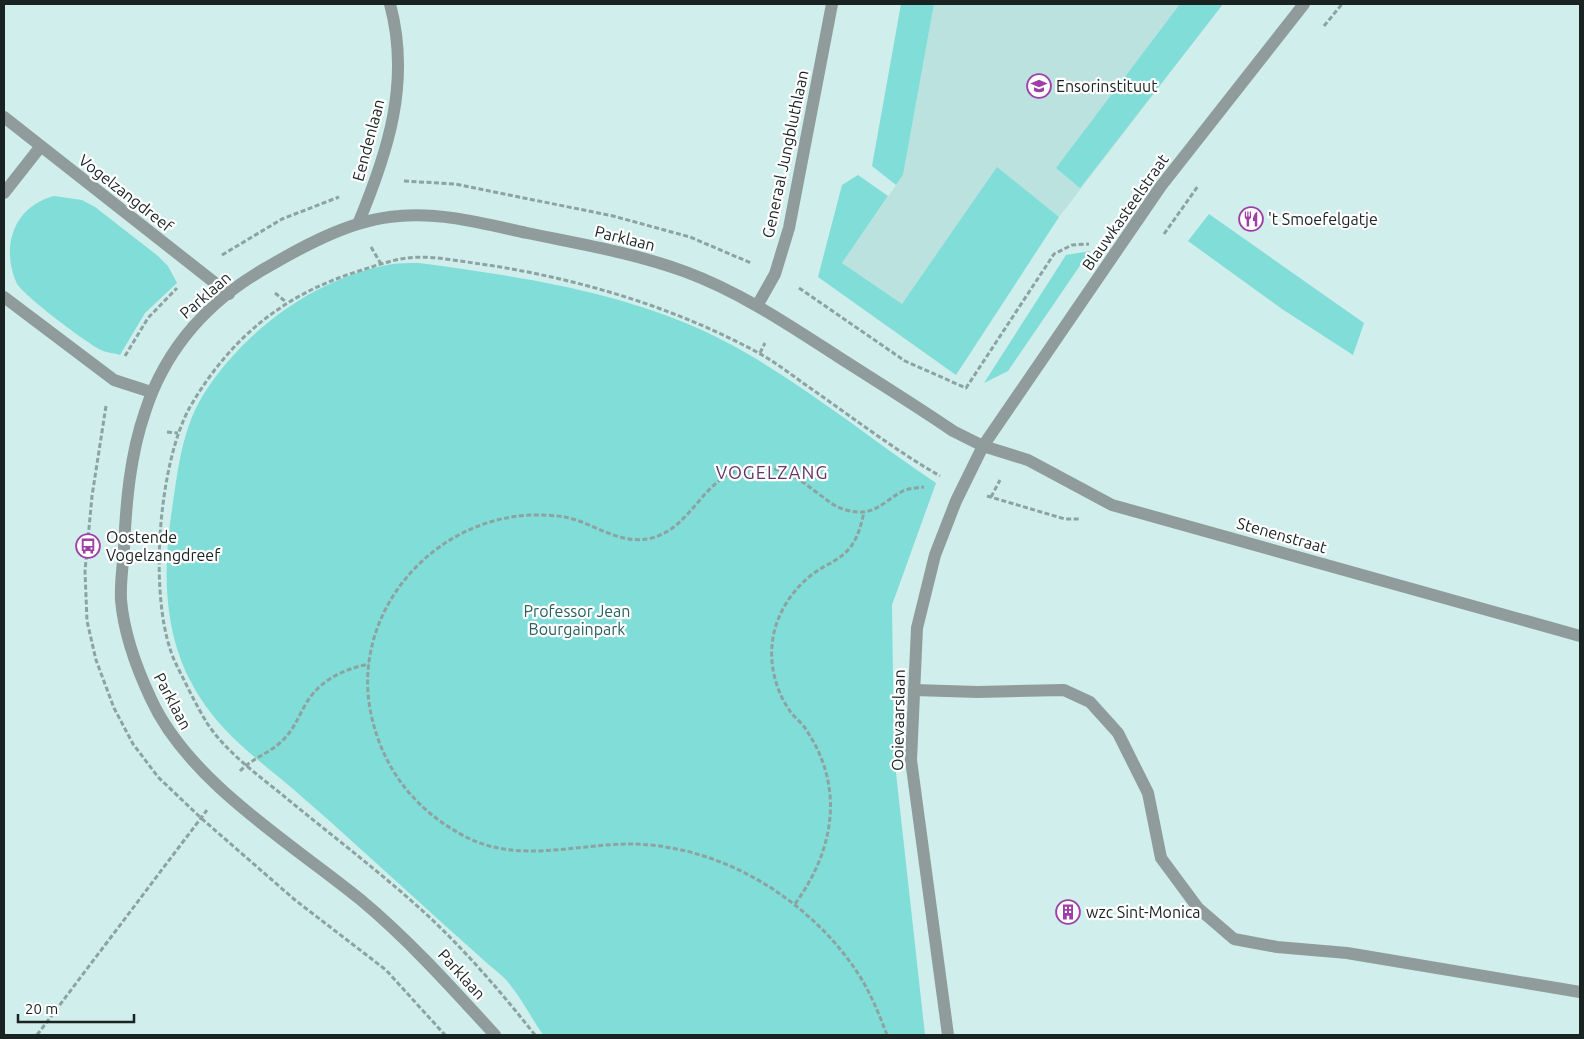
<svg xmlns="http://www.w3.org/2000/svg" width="1584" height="1039" font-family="Ubuntu,sans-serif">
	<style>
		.built { fill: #bbe2df }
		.green { fill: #80ddd8 }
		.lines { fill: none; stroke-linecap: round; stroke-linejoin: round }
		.path { stroke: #8ca3a2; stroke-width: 3; stroke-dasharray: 5 2.5; stroke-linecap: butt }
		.lane { stroke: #8f9c9b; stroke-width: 12 }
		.street { stroke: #8f9c9b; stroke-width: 12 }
		.labels { text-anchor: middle; stroke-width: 4.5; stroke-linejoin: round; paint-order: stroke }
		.poi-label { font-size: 16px; fill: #182322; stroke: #fff; text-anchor: start }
		.street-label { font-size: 16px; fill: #182322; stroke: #fff }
		.park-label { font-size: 16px; fill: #27605d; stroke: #fff }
		.neighbourhood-label { font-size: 18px; letter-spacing: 1px; fill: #643569; stroke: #fff }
	</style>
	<rect width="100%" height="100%" fill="#d0eeec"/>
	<path class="built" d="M934,4h289l-164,213 -62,-49 -95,137 -60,-42 61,-88z"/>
	<path class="green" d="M901,4h33l-31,171 -7,10 -24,-19z
		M1180,4h43l-143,184 -24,-20z
		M997,167l62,50 -103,158 -138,-98 24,-92 16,-10 30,21 -46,67 60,41z
		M54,196l28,4 13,7 63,49 10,10 9,17 -32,30 -25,42c-6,-2 -13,-2 -19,-5 -17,-9 -73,-51 -84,-66 -17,-37 -3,-78 37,-88z
		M1209,214l155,109 -11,32 -71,-46 -94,-68z
		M1090,251l-82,120 -24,12 82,-128z
		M419,263c96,13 194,27 283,67 84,39 158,102 234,153l-44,122 2,150 31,280h-382c-11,-16 -20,-34 -32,-49 -6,-9 -15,-15 -23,-22 -16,-14 -32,-29 -48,-43 -49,-44 -97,-89 -147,-132 -39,-33 -77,-59 -102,-107 -27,-51 -28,-110 -20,-166 7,-44 10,-89 36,-127 40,-60 108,-110 180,-124 10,-2 22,-2 32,-2z"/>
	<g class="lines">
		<path class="path" d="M1324,26l18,-22
			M404,181l51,3 158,32 77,21 61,26
			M1164,234l34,-48
			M371,247l10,17
			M222,255l60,-36 57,-22
			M799,288l106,73 61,27 88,-134 18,-9 17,-1
			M275,293l11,9
			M760,353l5,-10
			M125,356l23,-38 29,-30
			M106,406l-14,90 -7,75 2,50 9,39 18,48 19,36 25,33 43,41 94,82 91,70 59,65
			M167,432l11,1
			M987,496l78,23h15
			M991,497l9,-17
			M240,771c11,-12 28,-17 41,-29 11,-10 16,-22 23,-35 14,-26 37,-37 65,-43
			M795,904c40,-55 50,-118 10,-176 -4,-6 -11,-11 -15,-17 -13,-18 -20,-43 -18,-65 2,-29 19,-56 42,-73 11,-8 24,-12 34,-23 10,-11 13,-25 16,-38
			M37,1035l170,-225
			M535,1035c-34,-43 -70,-85 -110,-122 -45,-41 -94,-78 -140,-116 -27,-22 -59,-45 -78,-74 -11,-18 -21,-39 -31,-59 -29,-60 -18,-200 14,-257 40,-69 94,-113 169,-136 16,-5 32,-11 48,-13 24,-3 50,3 74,6 95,14 190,42 274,87 17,9 33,21 48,32 45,31 90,66 137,93
			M887,1035c-9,-24 -19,-48 -34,-69 -51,-72 -138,-123 -227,-122 -54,1 -109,19 -160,-7 -50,-26 -83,-67 -95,-123 -21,-99 59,-194 159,-199 10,0 24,0 35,2 30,6 54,29 87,21 41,-11 51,-62 94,-70 27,-5 49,7 70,24 10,7 18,15 30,18 28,8 36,-8 57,-19 6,-3 14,-3 21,-4"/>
		<path class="lane" d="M914,690l64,2 86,-2 26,12 28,31 30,60 13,65 37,50 36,31 43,8 70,6 233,39"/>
		<path class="street" d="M4,117l225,177
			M4,193l37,-47
			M358,224c30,-72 53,-142 32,-220
			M4,297l110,83 37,12
			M757,306l18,-32 14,-46 43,-224
			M495,1035c-43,-47 -85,-94 -134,-135 -70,-57 -172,-118 -210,-201 -15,-32 -27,-64 -30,-99 -1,-17 2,-35 3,-52 2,-45 6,-93 21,-136 21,-65 66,-114 126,-147 38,-22 83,-46 128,-49 43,-4 86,8 128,17 53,11 108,20 159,39 54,20 103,53 151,84 39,25 78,49 116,75l30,15 45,14 84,45 468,131
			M948,1035l-37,-275 6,-132 18,-73 21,-54 27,-55 178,-260 143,-182"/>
	</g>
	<defs>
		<g id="school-ring" transform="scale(1.25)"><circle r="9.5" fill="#fff" stroke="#9e3fa8" stroke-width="1.5"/><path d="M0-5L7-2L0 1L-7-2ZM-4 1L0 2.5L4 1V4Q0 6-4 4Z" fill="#9e3fa8"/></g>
		<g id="restaurant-ring" transform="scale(1.25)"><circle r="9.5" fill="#fff" stroke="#9e3fa8" stroke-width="1.5"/><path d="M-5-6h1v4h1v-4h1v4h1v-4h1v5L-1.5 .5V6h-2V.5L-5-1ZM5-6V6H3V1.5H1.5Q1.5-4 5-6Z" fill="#9e3fa8"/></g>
		<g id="bus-ring" transform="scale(1.25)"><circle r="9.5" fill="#fff" stroke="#9e3fa8" stroke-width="1.5"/><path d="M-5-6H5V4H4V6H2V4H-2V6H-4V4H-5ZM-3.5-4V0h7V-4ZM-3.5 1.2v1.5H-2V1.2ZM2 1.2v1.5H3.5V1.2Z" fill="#9e3fa8"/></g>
		<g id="building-ring" transform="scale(1.25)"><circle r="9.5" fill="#fff" stroke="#9e3fa8" stroke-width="1.5"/><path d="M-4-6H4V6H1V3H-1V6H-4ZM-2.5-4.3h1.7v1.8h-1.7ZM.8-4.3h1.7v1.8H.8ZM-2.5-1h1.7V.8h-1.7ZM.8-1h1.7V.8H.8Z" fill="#9e3fa8"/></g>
	</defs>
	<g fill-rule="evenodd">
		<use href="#school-ring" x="1039" y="86"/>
		<use href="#restaurant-ring" x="1251" y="219"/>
		<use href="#bus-ring" x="88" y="546"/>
		<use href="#building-ring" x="1068" y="912"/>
	</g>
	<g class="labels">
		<g class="poi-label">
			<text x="1056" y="92">Ensorinstituut</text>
			<text x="1268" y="225">'t Smoefelgatje</text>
			<text x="106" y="543">Oostende<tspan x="106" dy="18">Vogelzangdreef</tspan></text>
			<text x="1086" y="918">wzc Sint-Monica</text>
		</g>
		<g class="street-label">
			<text transform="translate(368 140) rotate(-75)" y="6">Eendenlaan</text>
			<text transform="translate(785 154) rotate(-78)" y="6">Generaal Jungbluthlaan</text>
			<text transform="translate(126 193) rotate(38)" y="6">Vogelzangdreef</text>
			<text transform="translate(1125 212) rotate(-55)" y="6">Blauwkasteelstraat</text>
			<text transform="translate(625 238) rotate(14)" y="6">Parklaan</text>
			<text transform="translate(205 295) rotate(-41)" y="6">Parklaan</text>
			<text transform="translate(1282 535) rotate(16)" y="6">Stenenstraat</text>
			<text transform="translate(173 701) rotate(62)" y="6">Parklaan</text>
			<text transform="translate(898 720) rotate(-89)" y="6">Ooievaarslaan</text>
			<text transform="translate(462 974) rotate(48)" y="6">Parklaan</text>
		</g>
		<g class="park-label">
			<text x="577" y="617">Professor Jean<tspan x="577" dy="18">Bourgainpark</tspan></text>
		</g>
		<g class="neighbourhood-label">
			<text x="772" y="479">VOGELZANG</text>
		</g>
	</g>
	<rect width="1584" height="1039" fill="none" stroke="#182322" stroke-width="10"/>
	<path d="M18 1014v8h116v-8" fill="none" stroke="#182322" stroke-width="2.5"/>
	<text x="25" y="1014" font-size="15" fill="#182322" stroke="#ffffff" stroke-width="4" paint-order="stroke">20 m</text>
</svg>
